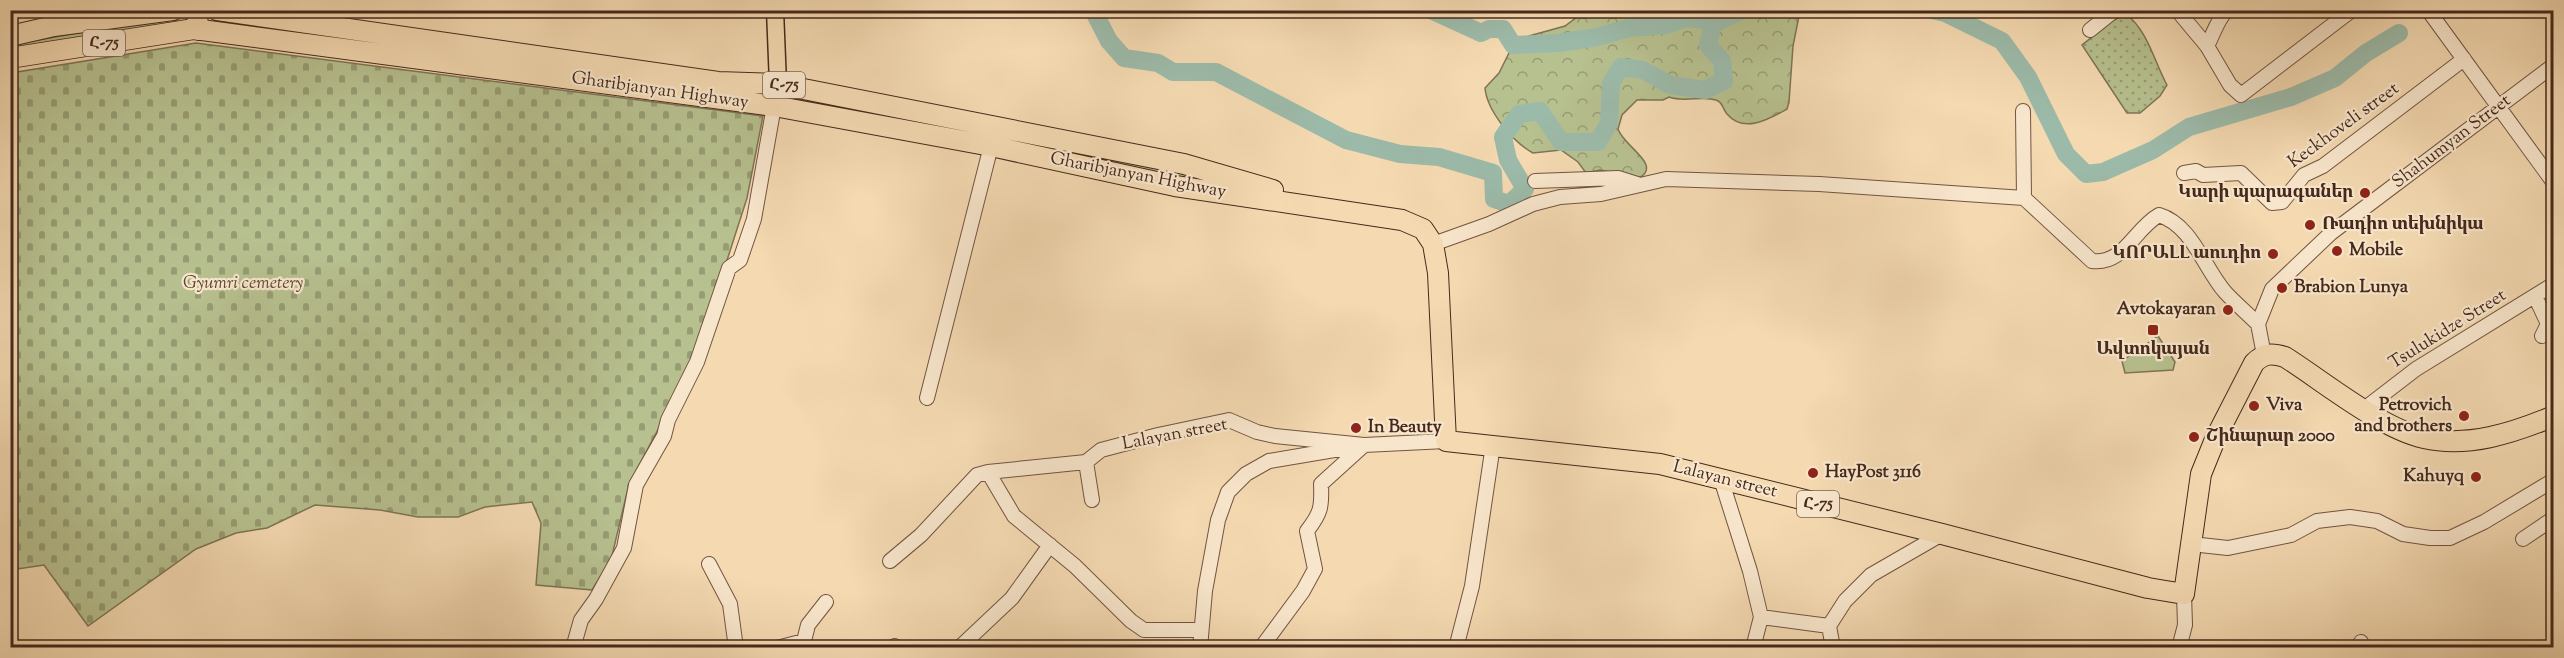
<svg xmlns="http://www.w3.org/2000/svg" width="2564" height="658" viewBox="0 0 2564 658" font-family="'Sorts Mill Goudy','Noto Serif Armenian',serif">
  <defs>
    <pattern id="forest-crowns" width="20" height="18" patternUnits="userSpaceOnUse" patternTransform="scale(1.5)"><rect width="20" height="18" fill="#b7c08f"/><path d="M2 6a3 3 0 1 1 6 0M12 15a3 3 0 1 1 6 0" fill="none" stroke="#979c74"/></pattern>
    <pattern id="cemetery-stones" width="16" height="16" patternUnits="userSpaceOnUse" patternTransform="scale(1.5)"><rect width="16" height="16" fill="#b7c08f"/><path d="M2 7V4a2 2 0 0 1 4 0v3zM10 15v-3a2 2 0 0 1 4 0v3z" fill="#979c74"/></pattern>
    <pattern id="park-dots" width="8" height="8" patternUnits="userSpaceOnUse" patternTransform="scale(1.5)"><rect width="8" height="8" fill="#b7c08f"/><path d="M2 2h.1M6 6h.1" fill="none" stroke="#979c74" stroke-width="1.8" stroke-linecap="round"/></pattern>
  </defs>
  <rect width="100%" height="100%" fill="#f4d9b1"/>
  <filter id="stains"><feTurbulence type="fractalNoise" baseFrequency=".00333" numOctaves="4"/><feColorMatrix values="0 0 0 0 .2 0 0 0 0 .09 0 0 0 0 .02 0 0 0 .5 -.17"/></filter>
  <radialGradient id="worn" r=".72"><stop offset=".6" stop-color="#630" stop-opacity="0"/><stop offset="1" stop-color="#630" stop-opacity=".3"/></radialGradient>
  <path fill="#b7c08f" stroke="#7e7456" stroke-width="1.5" d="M192,15v8l-181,29v-7l94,-17z
    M793,93l428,88 -5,5 -423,-87z
    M2158,336l17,26 -2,8 -48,3 -3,-12z"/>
  <path fill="url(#forest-crowns)" stroke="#7e7456" stroke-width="1.5" d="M1585,11h215l-7,35 -4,56 -2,7c-18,10 -43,25 -60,5 -4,-4 -4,-12 -11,-14 -15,-5 -31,3 -47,-3l-6,3h-26l-15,15 -4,14c5,17 45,36 21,49l-39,-8 -14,3 -8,-11 -17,-12 -28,3c-20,-11 -46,-42 -48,-65l14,-15 14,-28 16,-9 36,-10z"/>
  <path fill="url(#cemetery-stones)" stroke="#7e7456" stroke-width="1.5" d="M196,43l567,73 -16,82 -52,162 -66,124 -18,76 -19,30 -56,-5 5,-62 -9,-21 -47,5 -27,10h-40l-38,-7 -65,-5 -48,23 -31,5 -40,16 -108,77 -44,-61 -33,5v-497z"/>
  <path fill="url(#park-dots)" stroke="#7e7456" stroke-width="1.5" d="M2126,14c22,17 28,47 41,71l-7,11 -20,17h-13l-45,-68 32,-25z"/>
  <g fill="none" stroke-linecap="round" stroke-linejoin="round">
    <path stroke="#9cbaa9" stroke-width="18" d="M1093,10l16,31 15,17 34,5 15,9h43l130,68 54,14 39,3 54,16 1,26 15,5 16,-15 -17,-29 -5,-23 16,-23 21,-3 21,31h37l11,-19 2,-40 10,-16 22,3 27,15 35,5 19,-9 -2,-20 -14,-16 5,-21 30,-14
      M1431,10l50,23 8,-4h14l10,16 45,-2 39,-6 32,-9 37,-3 21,-7 18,2 18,-5
      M1932,10l13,3 57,28 26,36 38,77 20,20 17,-2 50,-22 36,-23 102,-30 44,-19 31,-25 33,-20"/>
    <g stroke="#715541" stroke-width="16">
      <path id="minor" d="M2177,10l30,36 23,39 11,10 111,-85
        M2428,10l126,173
        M2090,30l25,-20
        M2207,46c6,-11 11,-28 20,-36
        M2023,111l1,87
        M2184,173l12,-2 7,4 38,-2 31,30 10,-1 22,-27 19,-9 141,-107
        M1535,181l83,-3 19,6
        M1433,244l56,-20 44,-20 27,-7 41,-3 65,-15 153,5 205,14 68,63c32,4 42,-32 67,-46 33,10 45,53 66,77 10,11 22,21 33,32
        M2535,296l13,28 -6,12
        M2264,355l-6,-31 14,-35 59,-56 223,-168
        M927,398l64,-252
        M2364,409l52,-40 138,-85
        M1086,462l6,38
        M988,472l26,44 61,50 56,55 13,9h57
        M1721,479l29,92 11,46 -8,31
        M2523,539l31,-21
        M2191,544l37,4 63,-13 26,-14 33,-4 27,4 26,13 27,4h20l34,-16 70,-42
        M890,561l31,-26 56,-60 11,-3 98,-10 15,-12 57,-15 71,-15 28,12 18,4 89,9 -43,39c1,23 0,29 -14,47l8,38 -12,22 -42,57
        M709,564l21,40 6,44
        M1761,617l68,9
        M573,648l8,-28 15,-21 28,-51 12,-63 28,-49 4,-16 29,-58 32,-94 11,-8 14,-41 20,-113
        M777,648l27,-7
        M809,648l-5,-7 4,-16 18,-23
        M892,648l3,-2
        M959,648l53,-50 38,-53
        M1200,648l5,-57 13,-71 10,-28 18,-18 23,-13 95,-16 82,-4
        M1456,648l16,-62 21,-141
        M1833,648l-4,-22 16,-25 26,-26 71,-41
        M2061,648h13
        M2179,648l6,-23 -1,-31
        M2358,648l3,-6
        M2552,648l2,-5"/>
    </g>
    <g stroke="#45291c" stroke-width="19">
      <path id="major" d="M774,106l4,-22 -3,-74"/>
    </g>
    <g stroke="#45291c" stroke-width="22">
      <path id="highway" d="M197,10l1,20
        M217,10l501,72 60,2 406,80 89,26
        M10,36l44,-10 119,-16
        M10,58l184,-29 580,77 217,40 184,40 227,34 21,9 10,15 5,29 8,168 214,23 282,70 206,54 36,6 17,-120 15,-37 38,-74c10,-10 18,-10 31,-6 38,24 95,71 139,81 44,10 89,-5 130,-22"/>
    </g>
    <use href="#minor" stroke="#f8e6cc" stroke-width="14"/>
    <use href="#major" stroke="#f4d9b1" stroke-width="16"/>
    <use href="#highway" stroke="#f4d9b1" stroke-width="20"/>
  </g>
  <g fill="#8f2418" stroke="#f8e6cc" stroke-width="2">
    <circle cx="2365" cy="193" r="6"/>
    <circle cx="2310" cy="225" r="6"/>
    <circle cx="2337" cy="251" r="6"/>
    <circle cx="2273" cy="254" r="6"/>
    <circle cx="2282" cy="288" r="6"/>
    <circle cx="2228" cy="310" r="6"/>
    <rect x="2147" y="324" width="12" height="12" rx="3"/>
    <circle cx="2254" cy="406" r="6"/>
    <circle cx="2464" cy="416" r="6"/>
    <circle cx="1356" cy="428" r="6"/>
    <circle cx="2194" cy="437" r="6"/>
    <circle cx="1813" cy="473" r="6"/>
    <circle cx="2476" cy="477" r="6"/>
  </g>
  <g text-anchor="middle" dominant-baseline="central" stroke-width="4.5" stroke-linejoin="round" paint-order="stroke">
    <g fill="#f8e6cc" stroke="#7b6251" stroke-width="1.5">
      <rect x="83" y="30" width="42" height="26" rx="4.5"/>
      <rect x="763" y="72" width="42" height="26" rx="4.5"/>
      <rect x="1797" y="491" width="42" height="26" rx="4.5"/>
    </g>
    <g font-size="16" font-weight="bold" fill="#45291c">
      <text x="104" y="43">Հ-75</text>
      <text x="784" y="85">Հ-75</text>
      <text x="1818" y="504">Հ-75</text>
    </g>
    <g font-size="18" fill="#45291c" stroke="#f8e6cc">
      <text transform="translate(660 91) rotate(8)">Gharibjanyan Highway</text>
      <text transform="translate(2344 126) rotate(-36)">Keckhoveli street</text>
      <text transform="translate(2452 142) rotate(-37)">Shahumyan Street</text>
      <text transform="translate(1138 176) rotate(11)">Gharibjanyan Highway</text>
      <text transform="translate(2448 330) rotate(-32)">Tsulukidze Street</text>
      <text transform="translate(1175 435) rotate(-11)">Lalayan street</text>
      <text transform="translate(1725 480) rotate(14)">Lalayan street</text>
    </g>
    <g font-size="18" font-weight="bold" fill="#45291c" stroke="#f8e6cc" text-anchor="start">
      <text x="2353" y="193" text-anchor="end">Կարի պարագաներ</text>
      <text x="2322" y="225">Ռադիո տեխնիկա</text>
      <text x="2349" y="251">Mobile</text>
      <text x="2261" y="254" text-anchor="end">ԿՈՐԱԼԼ աուդիո</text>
      <text x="2294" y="288">Brabion Lunya</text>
      <text x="2216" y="310" text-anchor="end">Avtokayaran</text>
      <text x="2153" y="350" text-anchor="middle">Ավտոկայան</text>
      <text x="2266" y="406">Viva</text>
      <text x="2452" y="406" text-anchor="end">Petrovich<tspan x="2452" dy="21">and brothers</tspan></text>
      <text x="1368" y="428">In Beauty</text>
      <text x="2206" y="437">Շինարար 2000</text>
      <text x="1825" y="473">HayPost 3116</text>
      <text x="2464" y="477" text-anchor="end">Kahuyq</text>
    </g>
    <g font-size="18" font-style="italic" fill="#5c4733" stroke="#f8e6cc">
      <text x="243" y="284">Gyumri cemetery</text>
    </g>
  </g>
  <rect width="2564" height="658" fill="none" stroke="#f4d9b1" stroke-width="36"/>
  <rect x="12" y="12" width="2540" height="634" fill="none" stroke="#45291c" stroke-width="3"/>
  <rect x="18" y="18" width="2528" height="622" fill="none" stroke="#45291c" stroke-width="1.5"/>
  <rect width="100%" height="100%" filter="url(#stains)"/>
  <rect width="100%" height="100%" fill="url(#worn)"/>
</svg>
